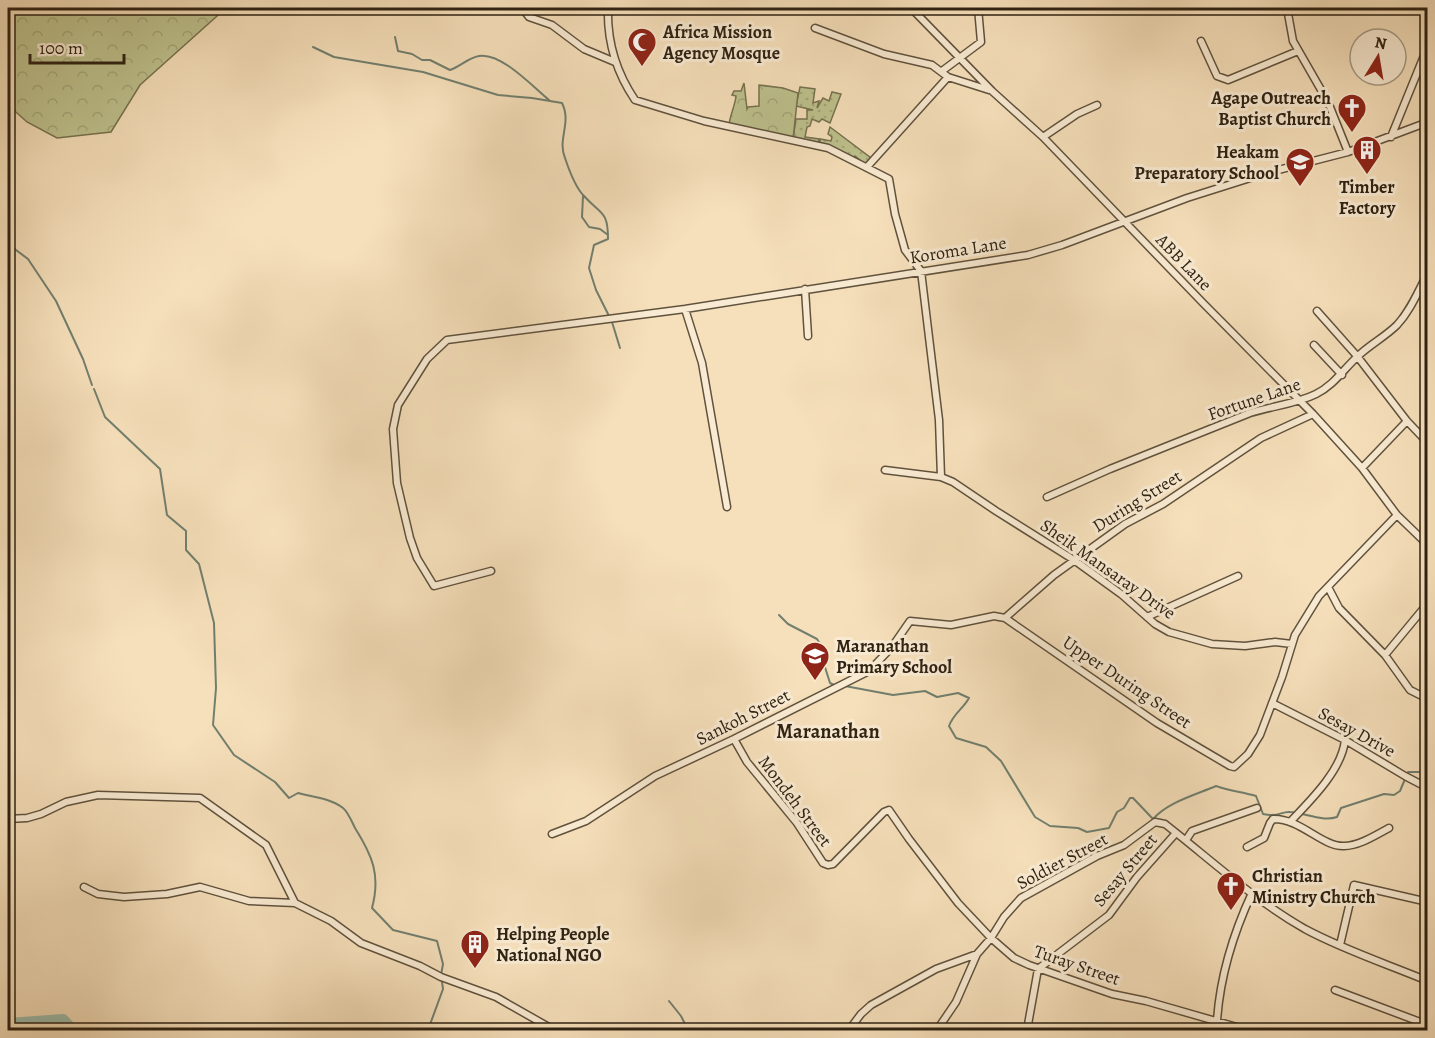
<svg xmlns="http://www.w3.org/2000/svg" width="1435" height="1038" viewBox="0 0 1435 1038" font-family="Alegreya,serif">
  <defs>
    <pattern id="green-dots" width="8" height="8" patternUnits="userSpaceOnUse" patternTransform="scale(1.5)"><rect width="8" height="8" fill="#bec28e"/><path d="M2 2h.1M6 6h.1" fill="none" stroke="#a4a67a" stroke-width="1.8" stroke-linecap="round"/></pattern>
    <pattern id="forest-crowns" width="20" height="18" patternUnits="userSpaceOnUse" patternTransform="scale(1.5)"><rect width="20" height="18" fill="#bec28e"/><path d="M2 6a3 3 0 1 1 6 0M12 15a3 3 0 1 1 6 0" fill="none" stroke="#a4a67a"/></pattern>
  </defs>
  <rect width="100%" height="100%" fill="#f6e0bb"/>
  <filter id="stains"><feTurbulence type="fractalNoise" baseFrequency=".00333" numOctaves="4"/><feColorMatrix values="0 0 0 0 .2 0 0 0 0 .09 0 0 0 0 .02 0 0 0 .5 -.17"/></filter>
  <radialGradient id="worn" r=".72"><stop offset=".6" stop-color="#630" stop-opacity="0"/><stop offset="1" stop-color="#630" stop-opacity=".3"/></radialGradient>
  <path fill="url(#green-dots)" stroke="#767250" stroke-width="1.5" d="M800,87l15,2 -2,14 6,-2 -2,7 6,-10 6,3 3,-9 9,2 -11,29 -8,-4 -3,3 -7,-3 -2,7 -3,1 -2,10 14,2 -1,5 -25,-5 3,-20h11v-9h6l-17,-4z
    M830,127l41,31 -5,7 -11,-9 -1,3 -34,-15v-5l11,2 1,-4 -4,-3z"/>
  <path fill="url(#forest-crowns)" stroke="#767250" stroke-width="1.5" d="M8,8h218l-86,77 -29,47 -54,6 -30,-16 -19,-17z
    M744,83l3,26 1,-2 11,-1v-21l24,3 15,5 -5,46 -64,-14c1,-10 6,-19 7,-29l-4,-1 2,-4h7z"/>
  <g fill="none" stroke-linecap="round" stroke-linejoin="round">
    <path stroke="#717f6f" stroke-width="2" d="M395,37l3,14 14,3 10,6h8l20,10c11,-4 18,-12 29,-14 22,-4 54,31 70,44
      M313,47l21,10 89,15 75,23 34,3 30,5c10,20 -5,36 3,55 4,12 10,29 19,38 17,19 24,14 24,43l-14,6 -5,23 7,22 16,32 8,26
      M583,196l-1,21 7,10 11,2 8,6
      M8,244l20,15 28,42 27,58 9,26
      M94,389l11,28 55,52 7,46 19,16v19l13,14 15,59 2,65 -3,37 21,30 41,27 14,16 9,-5c15,4 32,5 45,15 5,4 9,14 12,20 17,27 26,47 17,80l21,22 44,11 6,23 -2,11 2,14 -15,41
      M779,615l9,9 29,15 6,10 1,15 6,19 6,3
      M845,686l48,9 32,-4 12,6 21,-4 11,5c-6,11 -15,15 -20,28l7,12 30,9 15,14 34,56 15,9 28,2 9,4 22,-4 8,-16 7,-4 6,-10h3l20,21c15,-17 42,-24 63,-33 14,5 26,6 40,10l7,18c16,4 18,-3 27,-2 16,1 32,10 47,5l4,-9 43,-14 10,1 6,-4 8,-19h20
      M669,1001l12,15 7,14"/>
    <path stroke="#9dbdac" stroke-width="12" d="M8,1024l55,-4 9,10"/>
    <g stroke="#60523d" stroke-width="9">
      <path id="minor" d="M522,8l7,9 23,8 32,24 31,13
        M608,8c-1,33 8,64 27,92l69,21 124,27 61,31 6,35 10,36 16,21 18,149 2,57
        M911,8l81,83 51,46 160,166 110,111 49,54 35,47 31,30
        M1287,8l6,33 35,61 20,50
        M815,28l69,26 48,11 16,12 41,13
        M1201,41l16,35 11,4 70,-29
        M942,71l39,-29 -3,-34
        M1043,137l34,-23 20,-9
        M1391,137l37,-91
        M867,167l81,-90
        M805,289l3,47
        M685,309l17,54 25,144
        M1317,311l40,45 50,65 21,22
        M1314,345l28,30
        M1362,468l45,-47
        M885,470l56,7 12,5 43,29 78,49 47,34 34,30 14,8 43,12 33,2 30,-4 17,2
        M1047,497l63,-28 140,-56c22,-7 46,-9 66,-19 18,-9 27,-24 41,-37 12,-12 28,-20 40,-32 14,-15 21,-34 31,-52
        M491,571l-57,15 -17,-28 -7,-20 -13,-55 -4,-54 5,-24 29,-46 20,-19 238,-31 343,-54 34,-10 125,-47 76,-24 85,-22 80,-30
        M1328,587l11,21 46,47 25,35 18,9
        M1147,617l91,-41
        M1005,618l152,105 73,43 4,1 14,-13 12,-19 22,-58 13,-42 24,-39 78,-81
        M1005,618l49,-43 71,-51 38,-20 98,-66 52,-24
        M1385,655l43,-52
        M1272,703l73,37 60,36 23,12
        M734,739l13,23 50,61 26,40 5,2 5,-1 51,-52 5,-2 20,29 49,64 33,35 23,20 15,7 83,29 34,7 101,29
        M8,819l19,-1 14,-4 25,-12 32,-7 102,3 66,47 29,58 36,18 30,22 59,23 21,11 55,20 58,33
        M1290,822c20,-21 52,-52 55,-82
        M552,834l34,-13 69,-45 79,-37 135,-68 23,-24 18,-26 41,4 43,-9 11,2
        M1186,840l6,-9 65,-23
        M1247,847l17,-9 6,-15 3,-4c27,-1 49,28 71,27 15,0 32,-11 45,-18
        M84,887l14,7 26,3 43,-3 33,-7 49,14 46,2
        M1340,945l14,-60 74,17
        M1335,990l93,35
        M1217,1021c3,-45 16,-87 35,-128
        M849,1030l12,-16 10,-9 65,-36 41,-15
        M937,1030l19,-28 21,-48 14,-16 13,-21 17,-19 76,-42 27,-11 31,-23 10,2c46,36 89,76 140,105 39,21 82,35 123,52
        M1027,1030l11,-61 71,-54 28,-38 39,-44"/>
    </g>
    <use href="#minor" stroke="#f9ebd3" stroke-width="6"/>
  </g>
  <defs>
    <g id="mosque-pin" transform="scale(1.5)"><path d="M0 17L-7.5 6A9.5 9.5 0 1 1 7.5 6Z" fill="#8f2418" stroke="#f9ebd3"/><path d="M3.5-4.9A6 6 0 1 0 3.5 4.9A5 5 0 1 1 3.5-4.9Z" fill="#fff"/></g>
    <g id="church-pin" transform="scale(1.5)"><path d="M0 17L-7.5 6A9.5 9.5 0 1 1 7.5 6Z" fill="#8f2418" stroke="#f9ebd3"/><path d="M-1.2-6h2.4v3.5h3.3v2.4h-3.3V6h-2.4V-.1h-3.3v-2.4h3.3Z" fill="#fff"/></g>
    <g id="building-pin" transform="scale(1.5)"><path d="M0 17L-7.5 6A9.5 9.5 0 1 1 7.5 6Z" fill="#8f2418" stroke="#f9ebd3"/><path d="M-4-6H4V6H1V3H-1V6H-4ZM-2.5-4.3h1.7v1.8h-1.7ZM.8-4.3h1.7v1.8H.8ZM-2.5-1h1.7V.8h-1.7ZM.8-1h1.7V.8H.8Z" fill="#fff"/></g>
    <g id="school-pin" transform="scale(1.5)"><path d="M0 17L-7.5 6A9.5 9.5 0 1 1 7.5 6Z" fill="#8f2418" stroke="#f9ebd3"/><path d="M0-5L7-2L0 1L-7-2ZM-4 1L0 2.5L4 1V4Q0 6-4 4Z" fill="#fff"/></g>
  </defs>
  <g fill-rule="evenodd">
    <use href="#mosque-pin" x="642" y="42"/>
    <use href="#church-pin" x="1352" y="108"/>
    <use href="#building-pin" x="1367" y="150"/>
    <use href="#school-pin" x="1300" y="162"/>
    <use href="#school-pin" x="815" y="656"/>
    <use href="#church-pin" x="1231" y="886"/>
    <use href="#building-pin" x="475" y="944"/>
  </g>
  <g text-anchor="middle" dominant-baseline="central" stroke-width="6" stroke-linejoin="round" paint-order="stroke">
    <g font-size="18" font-weight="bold" fill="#2e2213" stroke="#f9ebd3" text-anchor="start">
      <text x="663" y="32">Africa Mission<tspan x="663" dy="21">Agency Mosque</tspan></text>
      <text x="1331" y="98" text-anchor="end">Agape Outreach<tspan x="1331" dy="21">Baptist Church</tspan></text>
      <text x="1279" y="152" text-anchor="end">Heakam<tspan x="1279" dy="21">Preparatory School</tspan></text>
      <text x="1367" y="187" text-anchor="middle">Timber<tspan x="1367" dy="21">Factory</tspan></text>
      <text x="836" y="646">Maranathan<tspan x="836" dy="21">Primary School</tspan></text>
      <text x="1252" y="876">Christian<tspan x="1252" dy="21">Ministry Church</tspan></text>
      <text x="496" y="934">Helping People<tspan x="496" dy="21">National NGO</tspan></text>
    </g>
    <g font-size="18" fill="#2e2213" stroke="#f9ebd3">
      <text transform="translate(958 250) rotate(-9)">Koroma Lane</text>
      <text transform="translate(1184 262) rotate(46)">ABB Lane</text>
      <text transform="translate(1254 399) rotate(-19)">Fortune Lane</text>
      <text transform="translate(1137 501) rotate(-32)">During Street</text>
      <text transform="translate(1108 569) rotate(35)">Sheik Mansaray Drive</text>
      <text transform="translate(1127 682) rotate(34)">Upper During Street</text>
      <text transform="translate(743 717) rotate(-27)">Sankoh Street</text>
      <text transform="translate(1357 732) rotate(29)">Sesay Drive</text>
      <text transform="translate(795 801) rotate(53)">Mondeh Street</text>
      <text transform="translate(1062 861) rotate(-28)">Soldier Street</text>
      <text transform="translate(1125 870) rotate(-50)">Sesay Street</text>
      <text transform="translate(1077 965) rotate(19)">Turay Street</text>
    </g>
    <g font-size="20" font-weight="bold" fill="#2e2213" stroke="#f9ebd3">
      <text x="828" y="731">Maranathan</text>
    </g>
  </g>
  <rect width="1435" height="1038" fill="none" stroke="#f6e0bb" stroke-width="30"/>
  <rect x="9" y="9" width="1417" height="1020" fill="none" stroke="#2e2213" stroke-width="3"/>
  <rect x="15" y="15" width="1405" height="1008" fill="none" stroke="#2e2213" stroke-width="1.5"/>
  <g transform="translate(1378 57) rotate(11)"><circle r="28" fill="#f9ebd3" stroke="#a89b86" stroke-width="1.5"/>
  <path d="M0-4.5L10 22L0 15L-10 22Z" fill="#8f2418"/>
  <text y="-9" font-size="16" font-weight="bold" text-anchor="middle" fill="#2e2213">N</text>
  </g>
  <path d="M30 54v9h94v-9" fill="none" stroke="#2e2213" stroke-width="3"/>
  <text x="39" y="54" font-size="18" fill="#2e2213" stroke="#f9ebd3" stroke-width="4.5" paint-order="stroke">100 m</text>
  <rect width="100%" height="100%" filter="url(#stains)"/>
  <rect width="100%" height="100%" fill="url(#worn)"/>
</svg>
